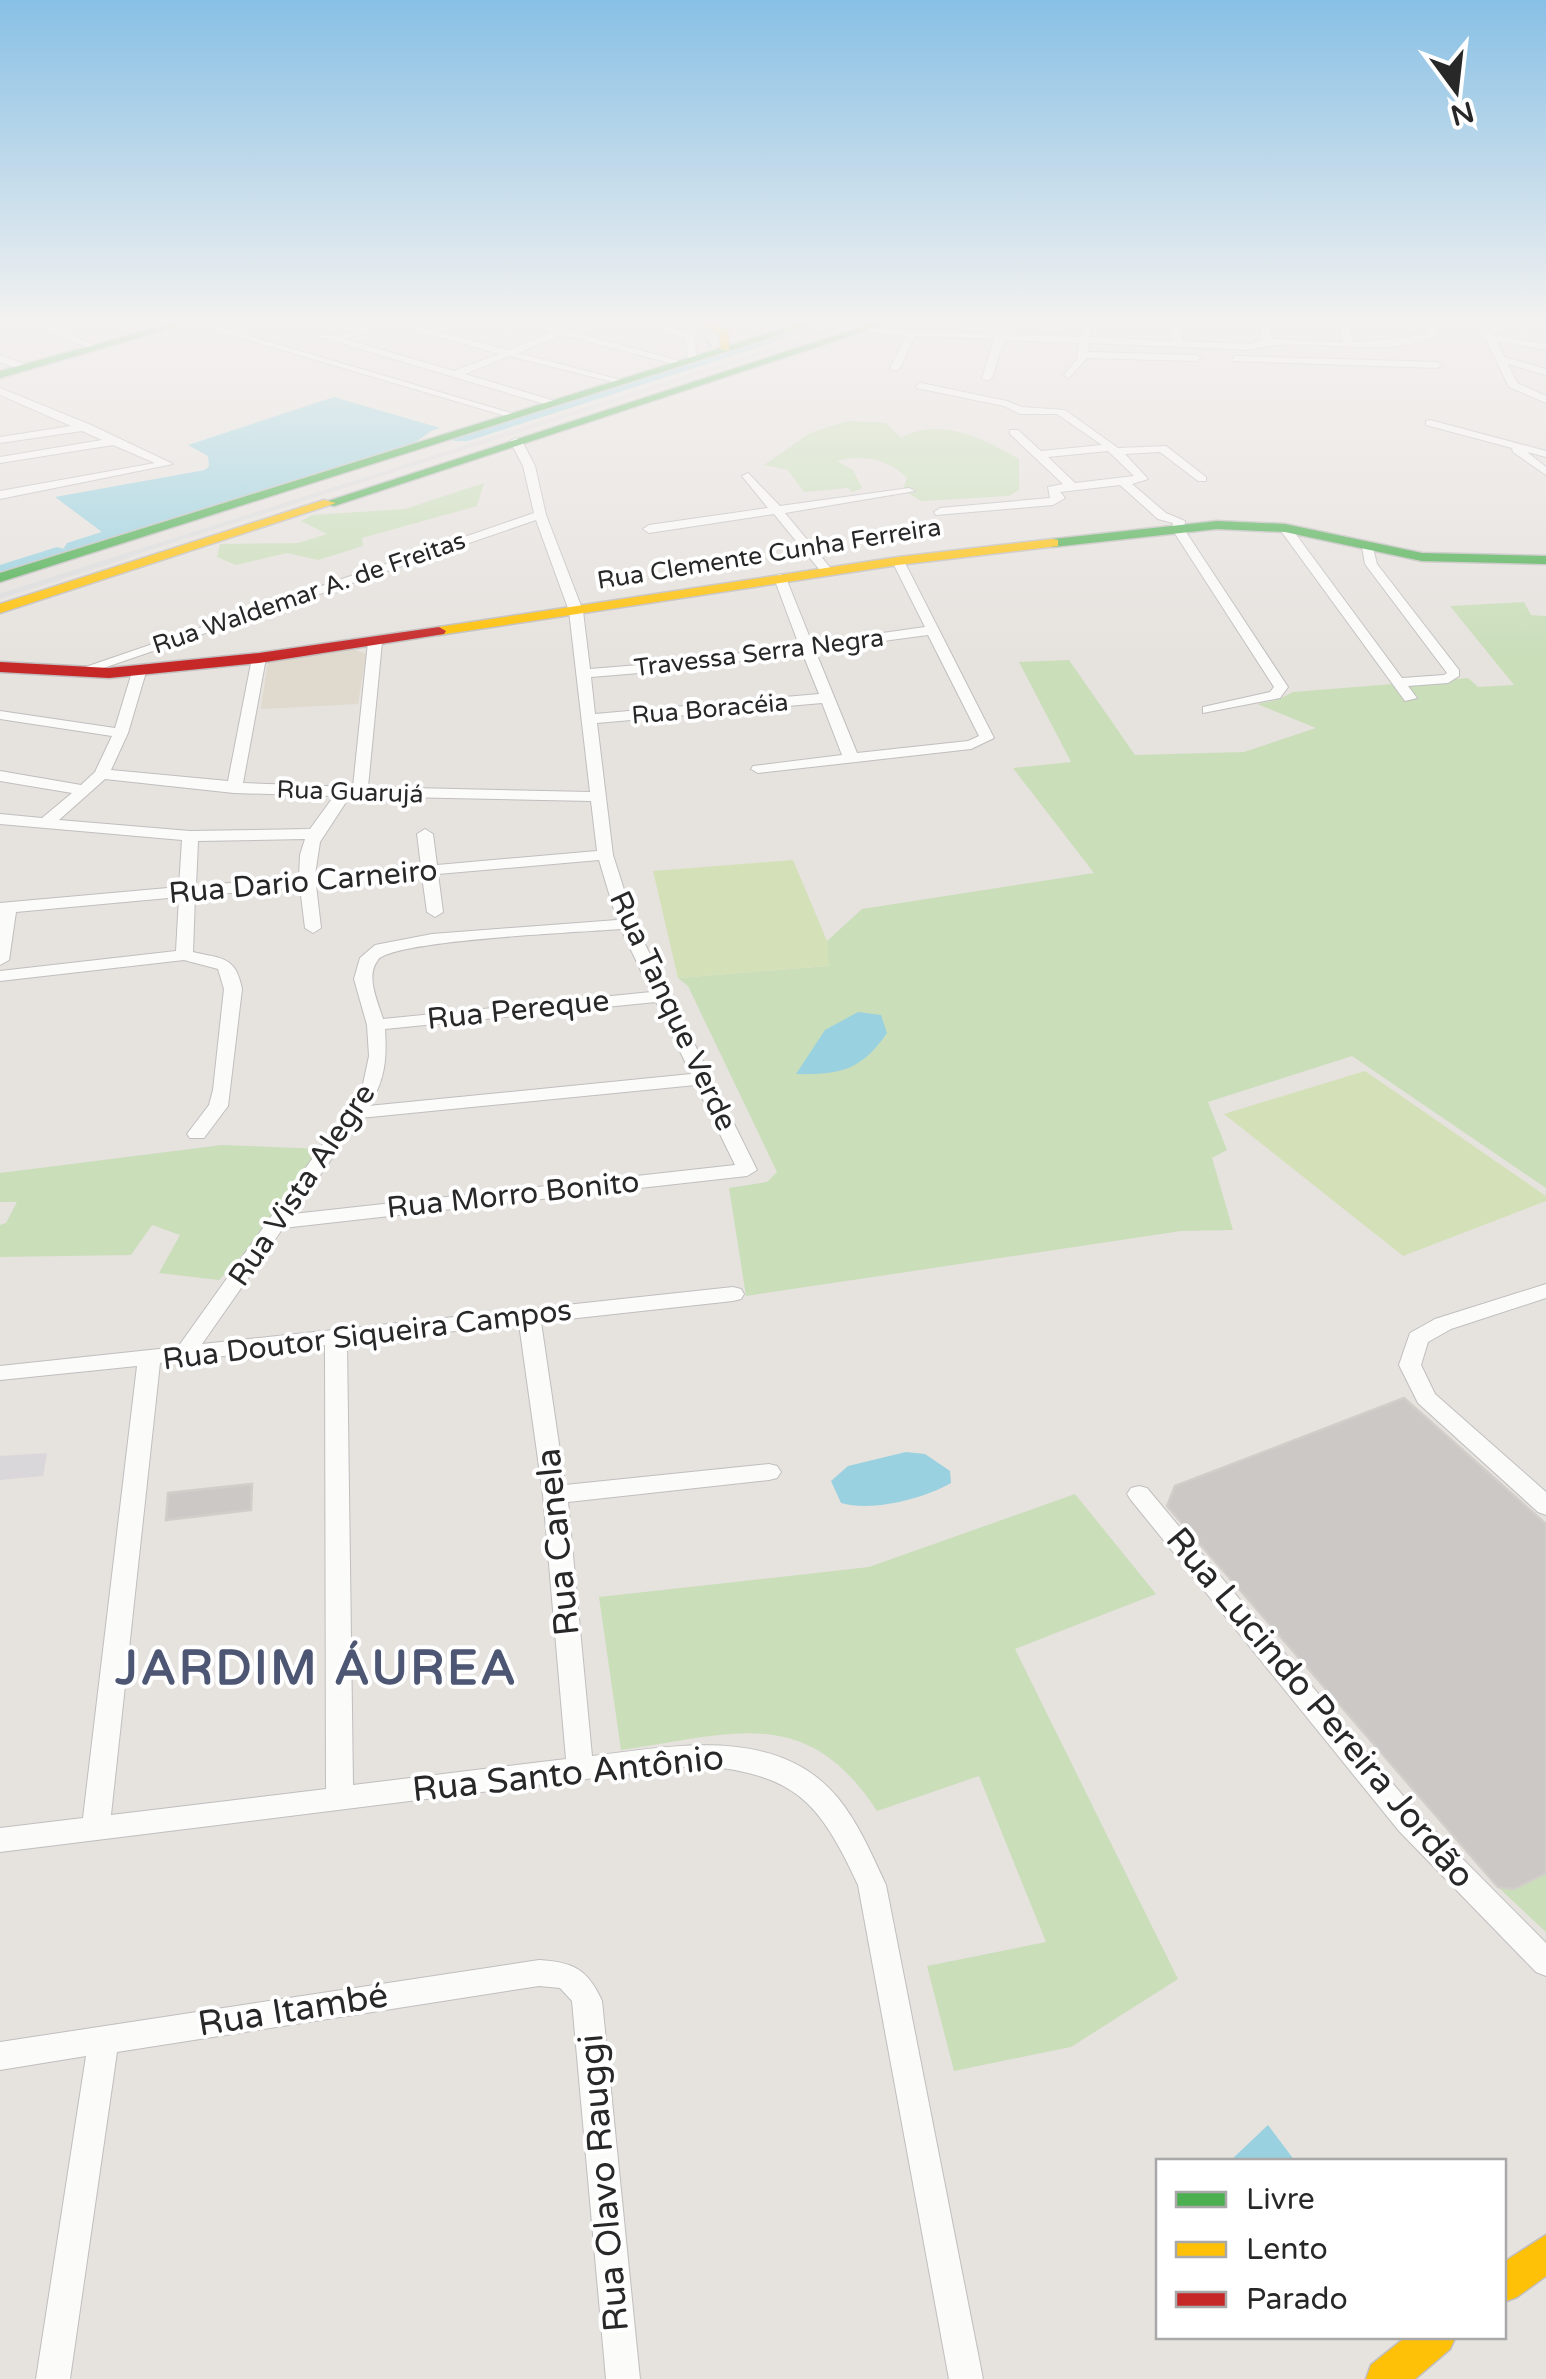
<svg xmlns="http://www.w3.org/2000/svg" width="1546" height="2379" viewBox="0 0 1546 2379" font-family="'Varela Round',sans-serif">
  <rect width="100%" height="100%" fill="#e6e2de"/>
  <path fill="#d9d7d9" d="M47,1453l-4,23 -43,4v-24z"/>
  <path fill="#e0d9cd" d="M353,649l13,5 -8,50 -97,5 7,-47z"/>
  <path fill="#cadeba" d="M847,421l39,2 15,15c39,-22 83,1 118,21v31l-10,6 -88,5 -18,-11 4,-12c-17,-19 -46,-24 -70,-17l16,9 9,18 -10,4 -4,-4 -44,4 -16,-22 -24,-5 46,-32z
    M484,483l-7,23 -115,32 1,8 -45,14 -31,-7 -51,12 -19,-8 3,-13 78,-1 29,-9 -26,-13 11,-6 93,-6z
    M1524,602l7,13 15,1v572l-194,-132 -144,46 19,48 -15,8 21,72 -52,1 -435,65 -17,-108 38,-6 10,-10 -89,-186 -10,-8 150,-12 -1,-25 35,-32 232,-36 -81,-105 58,-6 -52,-100 50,-2 66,95 109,-3 72,-24 -59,-24 20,-4 16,-8 175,-14 10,9 36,-2 -64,-79z
    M222,1145l102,4 -46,68 -59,63 -60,-7 21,-38 -28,-10 -21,30 -131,2v-32l6,-2 11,-21h-17v-29z
    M1075,1494l81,100 -141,55 163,330 -107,68 -117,24 -27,-105 119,-24 -67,-166 -102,35c-71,-109 -146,-76 -256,-61l-22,-153 270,-30z
    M1546,1873v59l-48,-45 16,1z"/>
  <path fill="#d4e1b8" d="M793,860l34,81 2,25 -151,12 -25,-107z
    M1365,1071l181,125v5l-143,55 -179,-142z"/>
  <path fill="#99d1e0" d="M334,397l106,31 -338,104 -47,-35 150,-27 4,-4 -1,-10 -20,-11z
    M858,1012l23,3 6,18c-26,38 -48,42 -91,41l29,-44z
    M906,1452l19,2 25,17 1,12c-28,16 -79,29 -110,20l-10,-22 17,-15z
    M1268,2125l27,36h-65z"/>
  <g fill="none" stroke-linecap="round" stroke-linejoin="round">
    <path stroke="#99d1e0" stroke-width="4" d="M691,324l7,2 12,20"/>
    <path fill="#99d1e0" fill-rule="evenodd" d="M807,324h24l-363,117h-14l-3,-4 3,-4z
      M424,423l10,6 -25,18 -326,106h-16l-3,-5 3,-5 328,-104z
      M57,547l8,2 3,5 -3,5 -65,20v-14z"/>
  </g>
  <path fill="#cbc8c5" stroke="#d1ceca" stroke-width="2.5" d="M1404,1398l142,126v349l-32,16 -16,-2 -331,-381 8,-20z
    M252,1484l-1,26 -85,10 2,-27z"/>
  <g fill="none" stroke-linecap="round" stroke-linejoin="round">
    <g stroke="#c0bebf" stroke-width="2">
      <path id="street" d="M0,324h7l-7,3z
        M31,324h12l59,24 -9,2z
        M194,324h14l310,91 -9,2z
        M277,324c20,-1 38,13 57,12 16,0 31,-12 49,-12l-38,15 109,32 45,-17 -105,-30h14l100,26 44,-18 -26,-8 43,4 1,3 113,31 -5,3 -116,-30 -44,18 103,27v4l-112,-28 -44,18 90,27v4l-4,1z
        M650,324h13l31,11 3,25 -9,-2 -2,-19z
        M1003,324l5,3 -2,7 74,3 2,-13h10l-2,13 82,4v-17h10v17l68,3 12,-4 -2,-14 3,-2 7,2 2,13 71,3 -5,-18h10l5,18 42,-3 34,-6 -5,-9h10l6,10c-58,29 -130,-1 -190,16l-161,-7 -1,9 108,3 5,3 -5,3 -109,-3 -18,20 -5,-3 13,-16 2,-16 -75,-3 -12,38 -5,3 -5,-3 12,-39 -79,-3 -15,32 -5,3 -5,-3 16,-32 -51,-5 5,-3 136,6z
        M1474,324h10l9,11 53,9v6l-49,-9 7,16 42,12v6l-38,-11 9,19 29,13v7l-37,-16 -24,-49z
        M1534,324h12v4l-10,-2z
        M0,355l29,11 1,2 -5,3 -25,-9z
        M1235,356l202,6 5,3 -5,3 -206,-7z
        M921,383l86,18 15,6 43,3 53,38 48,-2 40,31v4h-8l-38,-29 -35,2 23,25 -16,5 34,29 19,8 -1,8 104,158 -8,11 -77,15v-6l67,-15 4,-5 -102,-158 1,-6 -15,-4 -38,-34 -60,7 5,6 -12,7 -117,10 -2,-3 6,-4 110,-10 -2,-11 15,-3 -53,-50v-4h8l23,21 61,-6 -45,-31h-37l-16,-8 -87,-18 -1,-2zM1108,451l26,25 -59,7 -27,-26z
        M0,388l91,37 82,39 -173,35v-8l155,-28 -42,-18 -113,18v-6l102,-17 -20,-9 -82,12v-6l71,-11 -71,-31z
        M1430,420l116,31v6l-19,-5 19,15v8l-33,-23 -1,-4 -86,-23v-4z
        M516,438l6,3 13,25 11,49 37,96 7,58 85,-7 124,-17 -25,-67 6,-4 6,4 26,65 113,-16 -33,-66 6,-4 6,4 90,177 -23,11 -213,24 -7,-4 2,-3 89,-11 -20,-52 -225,20 16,132 22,69 122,246 -10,6 -464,52 -81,116 531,-57 8,2 3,5 -3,5 -8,2 -192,21 24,163 204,-21 8,2 4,6 -4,6 -8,2 -201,22 24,254c81,-10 186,-31 246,42 21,26 34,57 48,87l97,494h-34l-91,-494c-40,-86 -63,-110 -159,-120l-699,87v-24l83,-10 54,-452 -137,14v-14l178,-19 184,-258 7,-33 -2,-31 -13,-46 6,-21 15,-13 57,-11 185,-14 -18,-60 -161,14 5,38 -8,5 -8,-5 -5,-36 -106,9 5,43 -8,5 -8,-5 -5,-41 -105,9 -2,56c29,7 43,4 49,37l-14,117 -24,32h-14l-3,-4 22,-29 4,-15 11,-101 -6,-20 -34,-9 -184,21v-10l176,-20 3,-54 -163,15 -7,48 -9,5v-62l179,-16 3,-47 -182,-16v-10l42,4 30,-25 -72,-12v-10l81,14 14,-13 17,-36 -112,-17v-8l115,17 17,-56 12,-3 2,3 -18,61 -17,37 117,11 24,-123 7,-4 7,4 -23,125 110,4 15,-145 7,-4 7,4 -14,145 222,5 -21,-181 -33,-91 -453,155 -12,-3 463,-159 -11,-47 -13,-25zM928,635l51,101 -11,5 -111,12 -42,-103zM802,652l17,42 -224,20 -4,-37 84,-7zM105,779l129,14 100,3 -24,33 -120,2 -131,-11zM350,796l241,5 6,50 -160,14 -4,-31 -8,-5 -8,5 4,32 -106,9 5,-33zM305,839l-5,16 -1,22 -103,9 2,-45zM621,929l30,63 -268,27c-5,-17 -18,-43 -5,-59 14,-20 209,-28 243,-31zM656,1002l35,72 -323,32c17,-24 19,-47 17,-77zM696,1085l39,80 -442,49 67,-96zM519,1324l24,171 23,264 -213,26 -6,-442zM325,1345l1,444 -215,26 49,-452z
        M748,473l32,33 129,-18 6,3 -130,22 48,58 -6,4 -4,-1 -49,-60 -125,19 -6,-4 6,-4 119,-17 -26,-32z
        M1281,525h8l113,153 42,-3 3,-2 -82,-109 -3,-17 10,-3 5,20 82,106v6l-11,7 -40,3 9,12 -12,3 -124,-170z
        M1546,1284v14l-95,31 -23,13 -7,23 14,29 111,98v23l-8,-3 -120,-109 -19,-38 11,-32 25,-14z
        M1139,1486l8,2 272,327 127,128v33l-10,-4 -137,-141 -268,-331 -4,-6 4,-6z
        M539,1960c34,2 49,9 63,41l38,378h-34l-34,-378 -12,-13 -21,-2 -422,66 -47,327h-34l50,-323 -86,14v-28z"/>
    </g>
    <g stroke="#c0bebf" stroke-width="3">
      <path id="fast" d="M170,324h15l-185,54v-7z
        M798,324h15l-813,258v-9z
        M871,324h15l-552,182 -12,-3z
        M1217,521l68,3 137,29 124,3v8l-124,-3 -137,-29 -68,-3 -164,18 -7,-4 7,-4z"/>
    </g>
    <g stroke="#c0bebf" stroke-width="3">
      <path id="slow" d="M701,324h13l15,7v19h-8l-1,-15z
        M324,500l12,3 -336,110v-9z
        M1053,539l5,1v6l-160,19 -459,70 -7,-4 7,-4 459,-70z
        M1546,2235v41l-29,21 -13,5v-40z
        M1407,2336h49l-6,13 -35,30h-49l5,-14z"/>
    </g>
    <g stroke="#c0bebf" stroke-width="3">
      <path id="jam" d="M439,627l7,4 -2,3 -185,29 -150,15 -109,-6v-10l109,6 150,-15z"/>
    </g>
    <use href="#street" fill="#fbfbfa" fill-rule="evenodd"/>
    <use href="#fast" fill="#4caf50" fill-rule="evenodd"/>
    <use href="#slow" fill="#ffc107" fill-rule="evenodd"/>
    <use href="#jam" fill="#c62828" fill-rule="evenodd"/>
    <path stroke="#dcdcdd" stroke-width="4" d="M121,557l732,-233"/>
    <path stroke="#dcdcdd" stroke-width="5" d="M0,596l129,-41"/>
  </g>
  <linearGradient id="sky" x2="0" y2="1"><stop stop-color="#88c0e5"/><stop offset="0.49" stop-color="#f4f2f0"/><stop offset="1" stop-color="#f4f2f0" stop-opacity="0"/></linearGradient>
  <rect width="1546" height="657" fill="url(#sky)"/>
  <g text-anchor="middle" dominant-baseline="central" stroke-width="8" stroke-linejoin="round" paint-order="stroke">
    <g font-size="25" fill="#282828" stroke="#fff">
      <text transform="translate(769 554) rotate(-9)">Rua Clemente Cunha Ferreira</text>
      <text transform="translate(309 593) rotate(-19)">Rua Waldemar A. de Freitas</text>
      <text transform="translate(759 653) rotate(-7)">Travessa Serra Negra</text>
      <text transform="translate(710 709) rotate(-5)">Rua Boracéia</text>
      <text transform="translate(350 792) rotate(2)">Rua Guarujá</text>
    </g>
    <g font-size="30" fill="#282828" stroke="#fff">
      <text transform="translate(303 882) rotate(-5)">Rua Dario Carneiro</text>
      <text transform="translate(518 1010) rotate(-6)">Rua Pereque</text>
      <text transform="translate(673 1011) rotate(65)">Rua Tanque Verde</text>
      <text transform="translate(302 1185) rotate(-56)">Rua Vista Alegre</text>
      <text transform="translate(513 1195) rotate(-6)">Rua Morro Bonito</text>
      <text transform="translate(367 1335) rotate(-7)">Rua Doutor Siqueira Campos</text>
    </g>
    <g font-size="35" fill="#282828" stroke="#fff">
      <text transform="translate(558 1542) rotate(-96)">Rua Canela</text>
      <text transform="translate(1320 1708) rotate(50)">Rua Lucindo Pereira Jordão</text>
      <text transform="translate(568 1774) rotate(-6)">Rua Santo Antônio</text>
      <text transform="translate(293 2010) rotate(-9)">Rua Itambé</text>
      <text transform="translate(604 2183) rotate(-95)">Rua Olavo Rauggi</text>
    </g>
    <g font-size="48" font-weight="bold" letter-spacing="2.5" fill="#4d5673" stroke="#fff">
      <text x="317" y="1669">JARDIM ÁUREA</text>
    </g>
  </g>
  <rect x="1156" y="2159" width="350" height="180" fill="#ffffff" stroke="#a9a9a9" stroke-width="2.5"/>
  <rect x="1176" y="2192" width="50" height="15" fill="#4caf50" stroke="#a9a9a9" stroke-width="2.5"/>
  <text x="1246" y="2209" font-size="30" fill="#282828">Livre</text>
  <rect x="1176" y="2242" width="50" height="15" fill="#ffc107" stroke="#a9a9a9" stroke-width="2.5"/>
  <text x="1246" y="2259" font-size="30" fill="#282828">Lento</text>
  <rect x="1176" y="2292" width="50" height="15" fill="#c62828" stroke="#a9a9a9" stroke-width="2.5"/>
  <text x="1246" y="2309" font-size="30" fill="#282828">Parado</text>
  <g transform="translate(1456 90) rotate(165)" stroke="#ffffff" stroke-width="8" paint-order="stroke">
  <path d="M0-8L18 38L0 25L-18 38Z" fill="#282828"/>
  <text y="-15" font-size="28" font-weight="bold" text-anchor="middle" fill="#282828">N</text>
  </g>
</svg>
